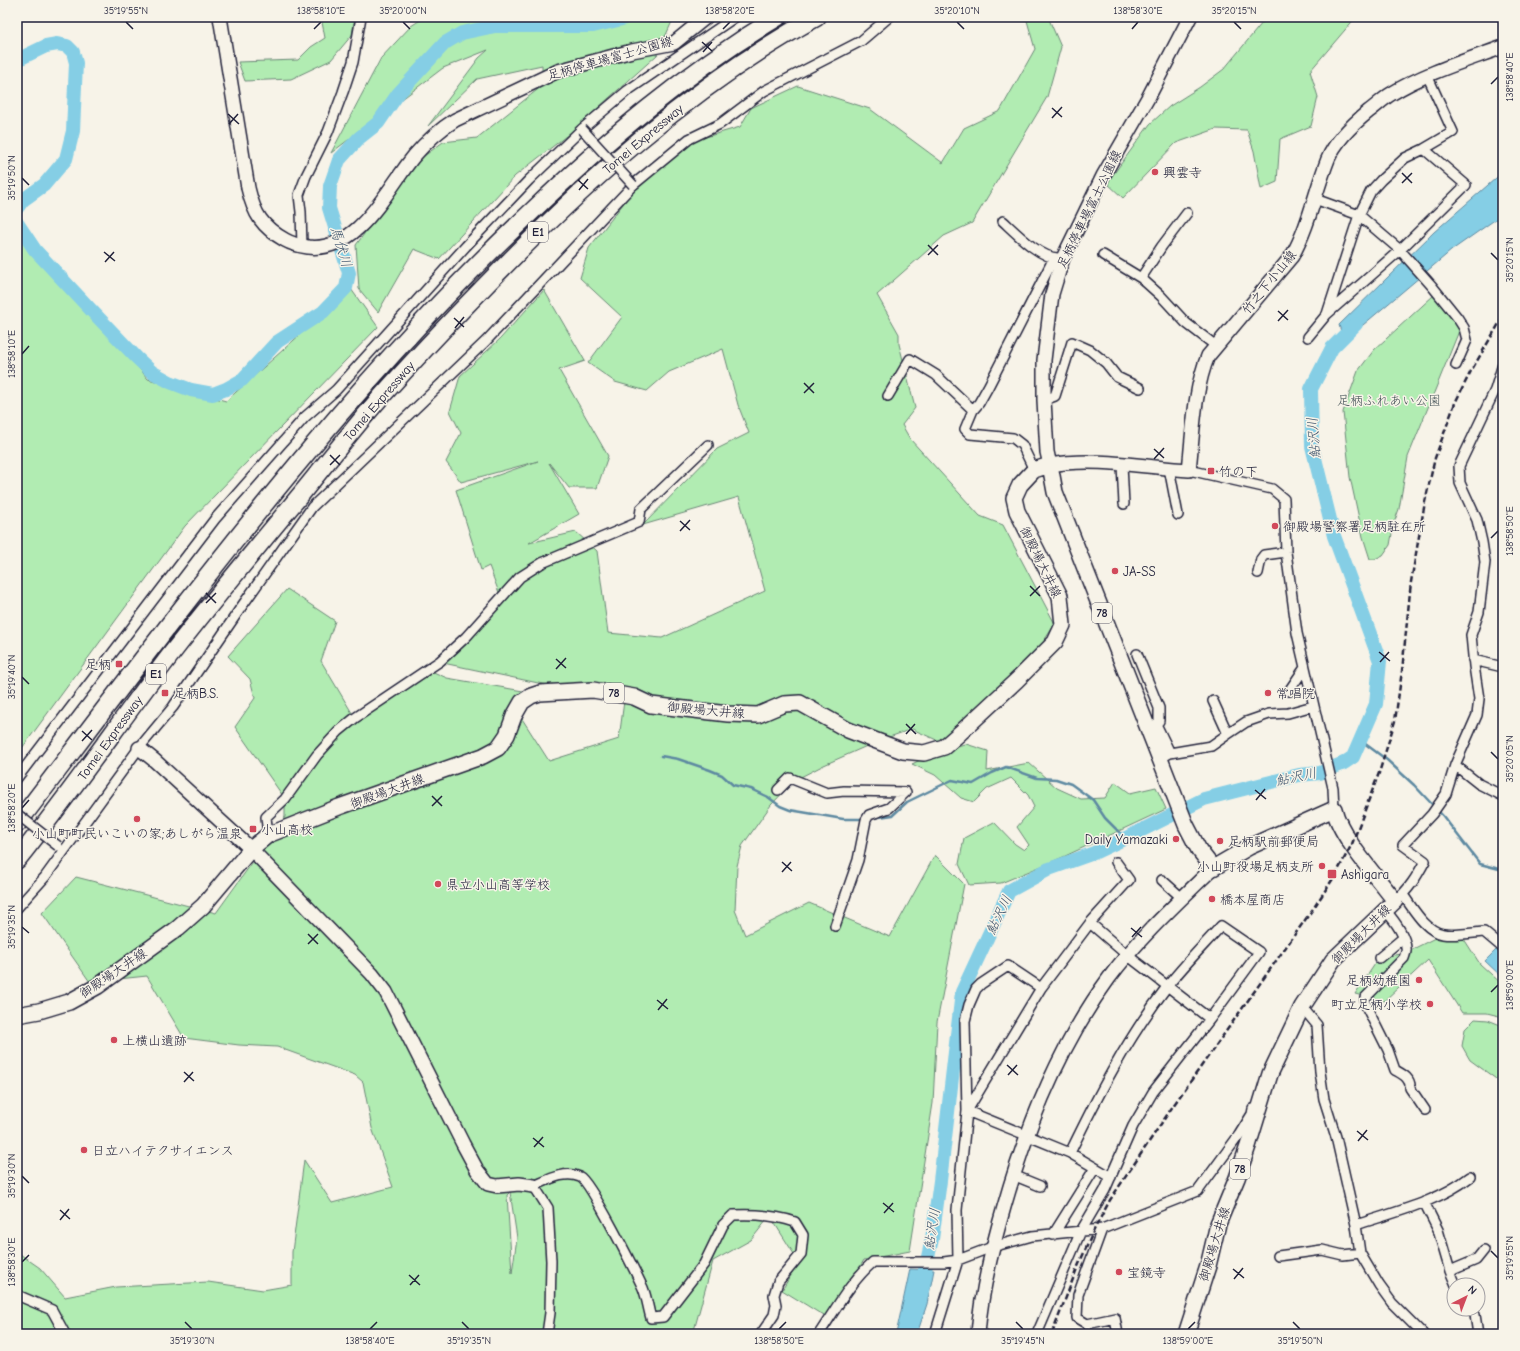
<svg xmlns="http://www.w3.org/2000/svg" width="1520" height="1351" viewBox="0 0 1520 1351" font-family="'Comic Neue','Klee One',sans-serif">
  <rect width="100%" height="100%" fill="#f7f3e8"/>
  <filter id="ink" filterUnits="userSpaceOnUse"><feTurbulence type="fractalNoise" baseFrequency=".025" numOctaves="2"/><feDisplacementMap in="SourceGraphic" scale="8" xChannelSelector="R" yChannelSelector="G"/><feConvolveMatrix kernelMatrix="1 2 1 2 8 2 1 2 1" color-interpolation-filters="sRGB"/></filter>
  <g filter="url(#ink)">
    <path fill="#b1ecb2" stroke="#6a8776" fill-rule="evenodd" d="M321,17h34l-3,18 -21,25 -40,19 -46,2 -7,-19 60,-2 13,-13 14,-9z
      M425,17h249l-17,38 -87,78 -55,43 -76,83 -25,-10 -36,63 -19,-23 -3,-44 60,-83 27,-20 34,-4 65,-52v-21l-65,14 -49,47 51,-68 9,-8 -45,18 -112,85 50,-95 30,-32z
      M1026,17h22l13,30 -14,50 -75,126 -28,13 -67,59 22,39v10l16,64 -13,17 8,14 70,77 23,9 52,99 -23,35 -91,83 -29,-13 -34,12 -54,24 -29,15 -24,25 -29,41 -5,20 -2,44 10,25 64,-32 81,34 45,-82 29,29 -27,138 -4,81 -23,148 -46,9 -35,59 -47,-29 17,-28 -29,-46 -19,24 -38,21 -20,73h-676v-82l23,16 25,29 51,-10 92,-5 55,8 29,-5v-33l12,-92 28,43 61,-16 -21,-59 -9,-46 -8,-7 -78,-28 -38,-2 -55,-7 -37,-62 -57,6 -48,-69 34,-36 140,36 69,-96v-18l-50,-72 20,-29 -5,-19 -22,-23 59,-67 48,32 -14,40 34,57 29,-25 45,-23 18,8 76,13 -4,23 30,47 70,-22 5,-38 -181,-38 58,-65 -12,-32 -8,4 -25,-80 82,-29 -77,21 -15,-20 15,-29 -11,-22 10,-35 40,-37 44,-49 41,71 -26,9 49,86 -11,32h-28l-20,-25 30,51 -50,29 47,-11 21,19 11,82 54,5 103,-47 -26,-94 -96,28 74,-76 32,-16 -11,-28 -15,-56 -54,23 -22,19 -32,-9 -27,-19 34,-46 -42,-39 9,-30 41,-53 62,-54 48,-14 11,-19 47,-22 72,23 73,54 21,-35 36,-17 35,-62zM510,1192l7,46 -5,35 -5,-78z
      M1267,17h89l-46,54 8,26 -7,29 -31,13 -3,43 -16,7 -7,-38 -7,-21 -31,-1 -40,14 -53,55 -16,-15 43,-59 20,-18 30,-19 24,-18z
      M17,221l131,158 78,22 125,-112 27,38 -193,199 -168,229z
      M1434,295l21,24 4,12 -51,126 -9,52 -5,14 -4,22 -7,10 -8,4h-5l-7,-22 -13,-60 -7,-65 15,-41 16,-21z
      M966,744l22,7 -1,20 42,-8 28,25 24,11 24,-1 10,-16 15,11 26,-6 10,22 -103,48 -62,26 -32,2 -10,-21 5,-26 30,-16 21,22 9,6 5,-5 -12,-18 17,-20 -6,-12 -17,-17 -24,11 -13,13 -13,-4 -26,-23 -23,-11 33,-16z
      M1437,937l27,2 16,25 23,21v32l-16,-4h-25l-34,-53 -44,41 -29,-7 24,-36 26,-5z
      M1475,1019l13,1 15,6v58l-33,-24 -8,-14 3,-17z"/>
    <path fill="#85cee5" stroke="#5d89a1" d="M1503,172v42l-51,36 -108,91 -5,-16 95,-93z
      M1496,950l7,6v22l-18,-17z
      M910,1269l24,1 -7,34 -10,30h-21z"/>
    <g fill="none" stroke-linecap="round" stroke-linejoin="round">
      <path stroke="#5d89a1" stroke-width="2.5" d="M1360,740l27,20 27,25 29,31 37,48 23,6
        M661,756l17,3 32,11 12,5 11,10 18,4 17,8 12,9 10,4 53,9h22
        M872,818l21,-3 14,-13 45,-22 21,4 19,-11 14,-6 31,11 19,1 15,5 22,16 12,18 14,14 9,5"/>
      <path stroke="#85cee5" stroke-width="14" d="M17,60l29,-14 11,-2 10,2 6,6 3,11 -3,68 -7,28 -22,26 -21,15 -6,8
        M17,223l18,27 57,61 45,47 15,14 18,10 21,8 22,4 13,-5 16,-9 35,-38 46,-30 23,-24 3,-15 -20,-65 1,-22 9,-26 20,-22 19,-15 20,-29 47,-51 17,-10 33,-7h98l29,-7 2,-2
        M921,1288l11,-49 8,-58 22,-189 47,-101 40,-22 45,-16 34,-16 76,-38 95,-24 21,-2 24,-10 9,-6 23,-53 4,-43 -46,-125 -22,-90 -1,-57 21,-41 24,-24"/>
      <g stroke="#22223b" stroke-width="12">
        <path id="street" d="M1315,199l44,16 41,35 32,36 25,31 7,11 3,12 -11,25
          M1003,221c13,12 38,38 56,37
          M302,246l-1,-34 -2,-17 7,-19 22,-44 15,-40 10,-30 8,-45
          M1103,255l38,23 20,18 25,27 30,23
          M1141,278l21,-32 25,-33
          M1327,314l32,-99 12,-24 10,-11 24,-22 19,-9 29,-17 -26,-57
          M1308,337l19,-23 73,-64 66,-65 -42,-36
          M888,396l22,-37 26,16 37,35 -8,19 5,5 43,4 9,7 12,25
          M1044,400l11,-4 17,-54 18,8 16,13 11,14 23,11
          M973,410l6,-7 9,-16 66,-129
          M1122,465l2,39
          M1169,468l9,47
          M1189,470l83,19 12,10 2,53 11,81 36,155 1,21
          M1258,573l3,-14 3,-4 22,-3
          M1137,654l22,54v13l-3,3 14,29
          M1473,660l30,7
          M1289,691l15,-22
          M1228,734l18,-12 23,-8 19,-1 25,-7
          M1159,759l11,-6 41,-7 17,-12 -15,-33
          M1455,765l24,19 24,12
          M17,778l198,-259 90,-102 31,-27 130,-144 63,-66 53,-51 45,-38 108,-74
          M778,790l12,-12 37,15 17,-2 62,1
          M268,835l-2,-18 19,-18 32,-44 22,-24 16,-13 85,-57 26,-24 54,-60 22,-14 97,-41 2,-13 67,-64
          M1162,880l20,18
          M1403,895c10,13 22,36 40,39 10,2 30,-1 41,-2l19,16
          M1395,901c14,-11 22,-25 30,-40l-22,-16 29,-31 14,-20 9,-29 22,-50 2,-16 -5,-33 -3,-31 8,-23 6,-50 -3,-20 -5,-22 -17,-37 -1,-17 36,-76 8,-26
          M17,908l28,-31 94,-129 34,-41 69,-101 70,-99 174,-166 147,-156 56,-46 31,-15 44,-33 97,-50 28,-24
          M1385,910c9,10 20,24 21,38 1,3 -1,7 -2,10l-39,40 2,10 21,42 7,20c7,4 16,8 15,18l15,22
          M1090,923l37,32 83,64
          M835,926l23,-66 8,-40 3,-5 20,-7 17,-16
          M1379,958l24,-20
          M1041,988l-33,-22 -27,18 -5,5 -7,16 -4,16 2,90 103,42 41,24
          M1300,1008l2,-1 15,18 3,47 4,27 12,38 20,88 4,28 19,32 13,18 31,31
          M1013,1175l27,11
          M1424,1202l14,28 12,41 26,-11 8,-10
          M1356,1225c39,-13 82,-23 114,-48
          M1102,1229l-24,66 -1,23 10,6 28,-6 3,16
          M1053,1235l42,-67
          M1278,1256l44,-6 21,5 17,-2
          M1450,1271l6,14
          M17,1295l35,15 13,24
          M1470,1309l5,6 3,19
          M547,1334l3,-21 1,-52 -3,-53 -14,-22c14,-6 31,-16 46,-9 10,4 56,96 63,111 4,10 5,20 8,30l12,-1 41,-53 19,-39 10,-10c21,-1 42,0 62,7l8,13 -2,19 -23,28 -4,13 2,10 -2,10 -13,19
          M819,1334c17,-25 31,-52 54,-72h71l14,-2 34,-13 40,-11 70,-7 96,-38 41,-56 13,-21 1,-5
          M935,1334l23,-74 -1,-50 10,-99 74,-123 49,-65 39,-43 -13,-18
          M1037,1334l44,-103 24,-41 28,-64 20,-34 57,-73 49,-67 -38,-26c-18,20 -38,40 -55,62 -39,51 -68,107 -96,165"/>
      </g>
      <g stroke="#22223b" stroke-width="16">
        <path id="secondary" d="M220,17l28,171c6,26 14,39 37,52 7,4 16,6 23,7 50,6 79,-58 106,-91 12,-14 25,-26 41,-36l103,-49 74,-20 42,-8 32,-26
          M1190,17l-41,79 -46,80 -40,82 -11,36 -8,66v40l3,52 3,13c43,-8 95,2 139,5 4,-36 5,-81 19,-114l84,-100c17,-30 23,-64 36,-97 8,-19 25,-35 41,-48 7,-5 14,-12 22,-17 34,-21 74,-33 112,-47
          M139,748l15,12 97,89 121,125 14,18 77,152 14,26 11,14 9,2 22,-2 15,2
          M978,1334c3,-42 14,-86 26,-127 23,-81 55,-161 105,-229 30,-40 68,-75 104,-110"/>
      </g>
      <g stroke="#22223b" stroke-width="18">
        <path id="primary" d="M17,1015l22,-4 30,-9 29,-16 80,-58 25,-22 48,-57 17,-14 71,-28 144,-51 15,-8 9,-13 7,-19 8,-14 9,-6 9,-3 53,-3 41,7 17,8 77,9 30,1 26,-11 16,-1 48,27 55,21 21,2 20,-6 16,-14 57,-53 38,-38 8,-17 -3,-29 -43,-85 -3,-13 6,-13 14,-15 16,-5 5,27 131,333 13,25 14,18 36,-21 85,-38c6,28 43,68 61,92l-62,59 -31,47 -32,67 -22,72 -11,32 -19,46 -10,42 -22,68"/>
      </g>
      <g stroke="#22223b" stroke-width="20">
        <path id="highway" d="M17,824c161,-211 318,-426 511,-609 77,-74 158,-143 250,-198
          M17,860c54,-67 103,-139 155,-207 42,-54 86,-107 130,-160 26,-32 51,-64 78,-95 34,-38 69,-75 105,-112 99,-102 206,-200 332,-269"/>
      </g>
      <use href="#street" stroke="#f7f3e8" stroke-width="9"/>
      <use href="#secondary" stroke="#f7f3e8" stroke-width="13"/>
      <use href="#primary" stroke="#f7f3e8" stroke-width="15"/>
      <use href="#highway" stroke="#f7f3e8" stroke-width="17"/>
      <path stroke="#22223b" stroke-width="2.5" stroke-dasharray="6 3" stroke-linecap="butt" d="M1052,1334l24,-63 18,-41 16,-30 63,-94 142,-200 21,-32 16,-30 27,-71 16,-52 7,-50 9,-89 14,-80 10,-44 20,-55 16,-32 32,-54"/>
      <g stroke="#22223b" stroke-width="12" stroke-linecap="butt">
        <path id="street-bridge" d="M582,129l51,56
          M17,814l41,32"/>
      </g>
      <use href="#street-bridge" stroke="#f7f3e8" stroke-width="9"/>
    </g>
  </g>
  <path fill="none" stroke="#22223b" stroke-width="1.5" d="M126,22l7,7M403,22l7,7M957,22l7,7M1234,22l7,7M314,29l7,-7M723,29l7,-7M1132,29l6,-7M702,42l10,9M703,52l9,-10M1491,84l7,-7M1052,108l10,9M228,114l11,10M1052,118l10,-11M229,124l9,-10M1402,173l10,10M22,178l7,7M578,180l10,9M1402,183l10,-10M579,190l9,-11M928,245l10,10M104,252l11,9M1491,253l7,7M928,255l10,-10M105,262l9,-10M1278,311l10,9M454,318l10,9M1278,321l10,-11M455,328l9,-11M22,354l7,-8M804,383l10,10M804,393l10,-10M1154,449l10,9M330,455l10,10M1154,459l10,-11M330,465l10,-10M680,521l10,9M680,531l10,-11M1491,538l7,-7M1030,586l10,10M206,593l10,10M1030,596l10,-10M206,603l10,-10M1379,652l11,9M556,659l10,9M1380,662l9,-10M556,669l10,-11M22,677l7,7M906,724l10,10M82,731l10,9M906,734l9,-10M82,741l10,-11M1491,752l7,7M1255,790l11,9M432,796l10,10M1256,800l9,-11M432,806l10,-10M22,808l7,-8M782,862l10,9M782,872l9,-10M22,927l7,6M1131,928l11,9M308,934l10,10M1132,937l9,-10M308,944l10,-10M1491,992l7,-7M657,1000l11,9M658,1010l9,-11M1007,1065l11,10M184,1072l10,9M1008,1075l9,-10M184,1082l9,-10M1357,1131l11,9M533,1138l11,9M1358,1141l9,-11M534,1147l9,-10M22,1176l7,7M883,1203l11,9M60,1210l10,9M884,1213l9,-10M60,1220l9,-11M1491,1251l7,7M22,1262l7,-7M1233,1269l11,9M409,1275l11,10M1234,1279l9,-11M410,1285l9,-10M185,1322l7,7M462,1322l7,7M1016,1322l7,7M1293,1322l7,7M370,1329l7,-7M779,1329l7,-7M1188,1329l7,-7"/>
  <g fill="#d1495b" stroke="#f7f3e8" stroke-width="1.5">
    <circle cx="1155" cy="172" r="4"/>
    <rect x="1207" y="467" width="8" height="8" rx="2"/>
    <circle cx="1275" cy="526" r="4"/>
    <circle cx="1115" cy="571" r="4"/>
    <rect x="115" y="660" width="8" height="8" rx="2"/>
    <rect x="161" y="689" width="8" height="8" rx="2"/>
    <circle cx="1268" cy="693" r="4"/>
    <circle cx="137" cy="819" r="4"/>
    <rect x="249" y="825" width="8" height="8" rx="2"/>
    <circle cx="1176" cy="839" r="4"/>
    <circle cx="1220" cy="841" r="4"/>
    <circle cx="1322" cy="866" r="4"/>
    <rect x="1327" y="869" width="10" height="10" rx="2"/>
    <circle cx="438" cy="884" r="4"/>
    <circle cx="1212" cy="899" r="4"/>
    <circle cx="1419" cy="980" r="4"/>
    <circle cx="1430" cy="1004" r="4"/>
    <circle cx="114" cy="1040" r="4"/>
    <circle cx="84" cy="1150" r="4"/>
    <circle cx="1119" cy="1272" r="4"/>
  </g>
  <g text-anchor="middle" dominant-baseline="central" stroke-width="3" stroke-linejoin="round" paint-order="stroke">
    <g fill="#f7f3e8" stroke="#62616f" stroke-width="1">
      <rect x="528" y="222" width="20" height="20" rx="3"/>
      <rect x="1092" y="603" width="20" height="20" rx="3"/>
      <rect x="146" y="664" width="20" height="20" rx="3"/>
      <rect x="604" y="683" width="20" height="20" rx="3"/>
      <rect x="1230" y="1159" width="20" height="20" rx="3"/>
    </g>
    <g font-size="12" font-weight="bold" fill="#22223b">
      <text x="538" y="232">E1</text>
      <text x="1102" y="613">78</text>
      <text x="156" y="674">E1</text>
      <text x="614" y="693">78</text>
      <text x="1240" y="1169">78</text>
    </g>
    <g font-size="13" fill="#22223b" stroke="#f7f3e8">
      <text transform="translate(610 58) rotate(-16)">足柄停車場富士公園線</text>
      <text transform="translate(643 139) rotate(-40)">Tomei Expressway</text>
      <text transform="translate(1089 209) rotate(-64)">足柄停車場富士公園線</text>
      <text transform="translate(1269 282) rotate(-51)">竹之下小山線</text>
      <text transform="translate(379 401) rotate(-49)">Tomei Expressway</text>
      <text transform="translate(1041 562) rotate(64)">御殿場大井線</text>
      <text transform="translate(706 710) rotate(5)">御殿場大井線</text>
      <text transform="translate(110 738) rotate(-54)">Tomei Expressway</text>
      <text transform="translate(387 791) rotate(-20)">御殿場大井線</text>
      <text transform="translate(1361 934) rotate(-45)">御殿場大井線</text>
      <text transform="translate(113 973) rotate(-34)">御殿場大井線</text>
      <text transform="translate(1214 1244) rotate(-73)">御殿場大井線</text>
    </g>
    <g font-size="13" fill="#22223b" stroke="#f7f3e8" text-anchor="start">
      <text x="1163" y="172">興雲寺</text>
      <text x="1219" y="471">竹の下</text>
      <text x="1283" y="526">御殿場警察署足柄駐在所</text>
      <text x="1123" y="571">JA-SS</text>
      <text x="111" y="664" text-anchor="end">足柄</text>
      <text x="173" y="693">足柄B.S.</text>
      <text x="1276" y="693">常唱院</text>
      <text x="261" y="829">小山高校</text>
      <text x="137" y="833" text-anchor="middle">小山町町民いこいの家;あしがら温泉</text>
      <text x="1168" y="839" text-anchor="end">Daily Yamazaki</text>
      <text x="1228" y="841">足柄駅前郵便局</text>
      <text x="1314" y="866" text-anchor="end">小山町役場足柄支所</text>
      <text x="1341" y="874">Ashigara</text>
      <text x="446" y="884">県立小山高等学校</text>
      <text x="1220" y="899">橋本屋商店</text>
      <text x="1411" y="980" text-anchor="end">足柄幼稚園</text>
      <text x="1422" y="1004" text-anchor="end">町立足柄小学校</text>
      <text x="122" y="1040">上横山遺跡</text>
      <text x="92" y="1150">日立ハイテクサイエンス</text>
      <text x="1127" y="1272">宝鏡寺</text>
    </g>
    <g font-size="13" fill="#465459" stroke="#f7f3e8">
      <text x="1389" y="400">足柄ふれあい公園</text>
    </g>
    <g font-size="14" font-style="italic" fill="#40566e" stroke="#f7f3e8">
      <text transform="translate(341 247) rotate(73)">馬伏川</text>
      <text transform="translate(1314 438) rotate(-95)">鮎沢川</text>
      <text transform="translate(1296 777) rotate(-12)">鮎沢川</text>
      <text transform="translate(999 915) rotate(-64)">鮎沢川</text>
      <text transform="translate(932 1229) rotate(-81)">鮎沢川</text>
    </g>
  </g>
  <rect width="1520" height="1351" fill="none" stroke="#f7f3e8" stroke-width="44"/>
  <g transform="translate(1466 1297) rotate(42)"><circle r="19" fill="#f7f3e8" stroke="#a29fa3"/>
  <path d="M0-3L7 15L0 10L-7 15Z" fill="#d1495b"/>
  <text y="-6" font-size="11" font-weight="bold" text-anchor="middle" fill="#22223b">N</text>
  </g>
  <rect x="22" y="22" width="1476" height="1307" fill="none" stroke="#22223b" stroke-width="1.5"/>
  <g font-size="10" text-anchor="middle" fill="#22223b">
    <text x="126" y="14">35°19'55"N</text>
    <text x="321" y="14">138°58'10"E</text>
    <text x="403" y="14">35°20'00"N</text>
    <text x="730" y="14">138°58'20"E</text>
    <text x="957" y="14">35°20'10"N</text>
    <text x="1138" y="14">138°58'30"E</text>
    <text x="1234" y="14">35°20'15"N</text>
    <text transform="translate(1509 77) rotate(-90)" y="4">138°58'40"E</text>
    <text transform="translate(11 178) rotate(-90)" y="4">35°19'50"N</text>
    <text transform="translate(1509 260) rotate(-90)" y="4">35°20'15"N</text>
    <text transform="translate(11 354) rotate(-90)" y="4">138°58'10"E</text>
    <text transform="translate(1509 531) rotate(-90)" y="4">138°58'50"E</text>
    <text transform="translate(11 677) rotate(-90)" y="4">35°19'40"N</text>
    <text transform="translate(1509 759) rotate(-90)" y="4">35°20'05"N</text>
    <text transform="translate(11 808) rotate(-90)" y="4">138°58'20"E</text>
    <text transform="translate(11 927) rotate(-90)" y="4">35°19'35"N</text>
    <text transform="translate(1509 985) rotate(-90)" y="4">138°59'00"E</text>
    <text transform="translate(11 1176) rotate(-90)" y="4">35°19'30"N</text>
    <text transform="translate(1509 1258) rotate(-90)" y="4">35°19'55"N</text>
    <text transform="translate(11 1262) rotate(-90)" y="4">138°58'30"E</text>
    <text x="192" y="1344">35°19'30"N</text>
    <text x="370" y="1344">138°58'40"E</text>
    <text x="469" y="1344">35°19'35"N</text>
    <text x="779" y="1344">138°58'50"E</text>
    <text x="1023" y="1344">35°19'45"N</text>
    <text x="1188" y="1344">138°59'00"E</text>
    <text x="1300" y="1344">35°19'50"N</text>
  </g>
</svg>
